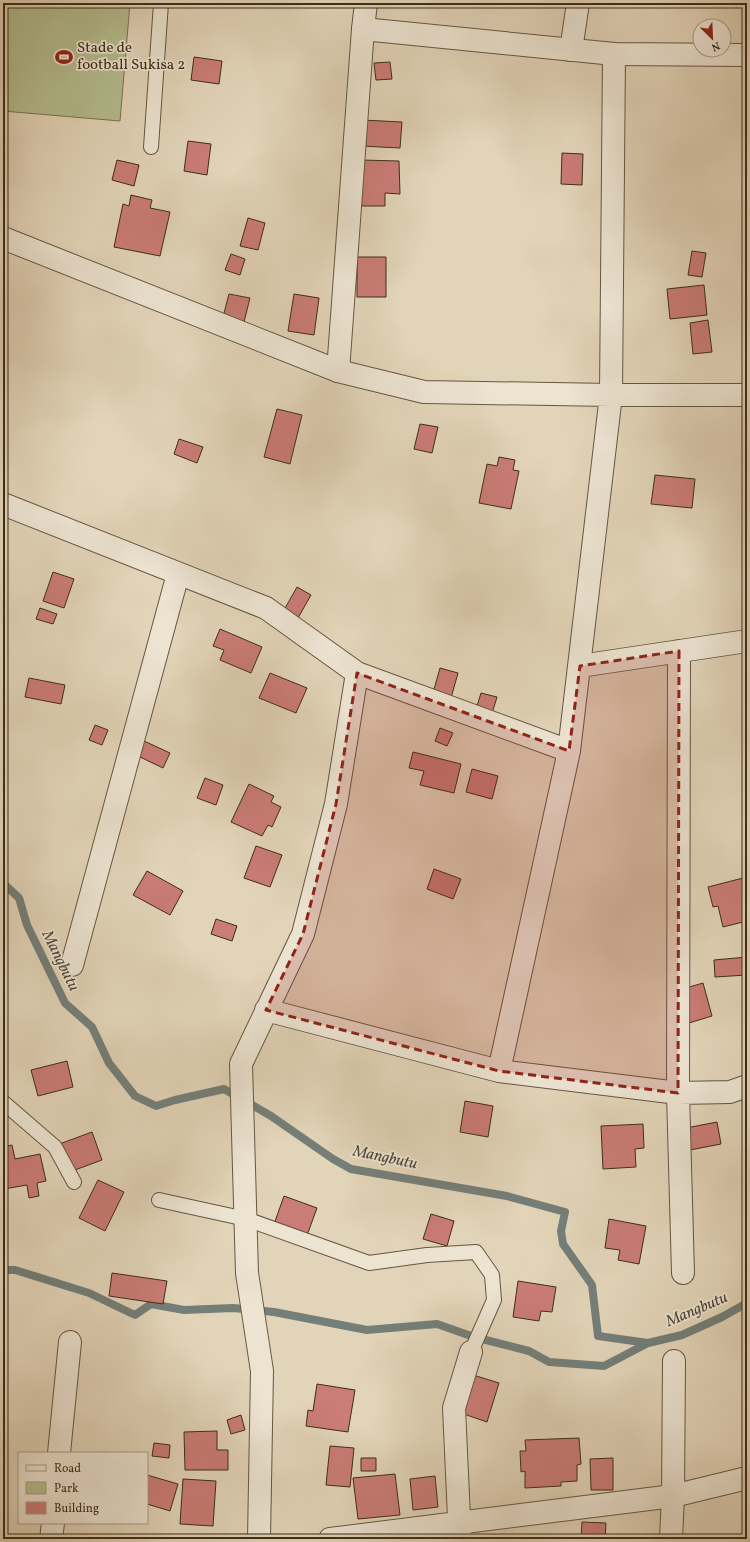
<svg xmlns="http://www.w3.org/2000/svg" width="750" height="1542" viewBox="0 0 750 1542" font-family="Vollkorn,serif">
  <rect width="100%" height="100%" fill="#e2d4b8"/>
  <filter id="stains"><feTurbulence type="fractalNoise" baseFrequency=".005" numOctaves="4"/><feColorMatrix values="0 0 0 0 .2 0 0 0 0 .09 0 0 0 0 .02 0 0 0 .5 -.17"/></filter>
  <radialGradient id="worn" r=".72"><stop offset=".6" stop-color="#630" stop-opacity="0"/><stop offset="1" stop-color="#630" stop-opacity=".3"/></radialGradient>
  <path fill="#b4bc8e" stroke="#787454" d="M3,3h127l-10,118 -117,-10z"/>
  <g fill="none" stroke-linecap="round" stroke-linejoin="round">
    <path stroke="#747f79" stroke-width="8" d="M3,883l16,15 8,27 38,78 27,24 17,36 26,33 21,10 19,-6 49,-11 47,27 62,43 18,10 156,27 58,16 -4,19 2,13 29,41 6,51 50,7 34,-8 40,-18 25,-14
      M3,1270h12l74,23 46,22 16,-11 33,6 49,-2 41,4 93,18 70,-6 37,13 55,14 20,11 55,4 44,-23"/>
  </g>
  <path fill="#ca7c76" stroke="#3d2d1a" d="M194,57l28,4 -3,23 -28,-4z
    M390,62l2,17 -16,1 -2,-17z
    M362,120l40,2 -2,26 -39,-2z
    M188,141l23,3 -4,31 -23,-4z
    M562,153l21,1 -1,31 -21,-1z
    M117,160l22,5 -5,21 -22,-6z
    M361,160l38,1 1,33 -15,-1v13h-24z
    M131,195l21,5 -2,8 20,4 -10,44 -46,-9 9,-43 6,2z
    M248,218l17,5 -7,27 -18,-4z
    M692,251l14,2 -4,24 -14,-2z
    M231,254l14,5 -5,16 -15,-5z
    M357,257h29v40h-29z
    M704,285l3,30 -37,4 -3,-30z
    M229,294l21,4 -6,24 -21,-5z
    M294,294l25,4 -5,37 -26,-4z
    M708,320l4,32 -19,2 -3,-31z
    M277,409l25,6 -12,49 -26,-7z
    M420,424l18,3 -6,26 -18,-4z
    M179,439l24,8 -6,16 -23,-9z
    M499,457l16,3 -2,10 6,1 -8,38 -32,-6 8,-39 10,2z
    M655,475l40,4 -3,29 -41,-4z
    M53,572l21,7 -10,29 -21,-7z
    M297,587l14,8 -13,23 -14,-8z
    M40,608l17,6 -4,10 -17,-5z
    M220,629l42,18 -11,26 -31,-13 4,-10 -11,-4z
    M440,668l18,5 -7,25 -18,-5z
    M270,673l37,15 -11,25 -37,-15z
    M29,678l36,7 -4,19 -36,-7z
    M481,693l16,4 -8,26 -16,-4z
    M95,725l13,5 -6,15 -13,-5z
    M440,728l13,5 -6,13 -12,-5z
    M144,741l26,12 -7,15 -25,-12z
    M413,752l48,12 -7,29 -34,-8 4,-14 -15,-3z
    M472,769l26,7 -6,23 -26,-7z
    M205,778l18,7 -7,20 -19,-7z
    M249,784l25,12 -3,6 10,5 -9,20 -4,-2 -6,11 -31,-14z
    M256,846l26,9 -12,32 -26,-9z
    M434,869l27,10 -8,20 -26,-10z
    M147,871l36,20 -13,24 -37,-20z
    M747,877v44l-24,6 -5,-21 -5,1 -5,-20z
    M216,919l21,7 -5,15 -21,-7z
    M747,957v18l-32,2 -1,-17z
    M703,983l9,33 -23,7 -10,-33z
    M67,1061l6,26 -35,9 -7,-26z
    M465,1101l28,5 -5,31 -28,-5z
    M717,1122l4,22 -31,6 -4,-22z
    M643,1124l1,24 -9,1 1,18 -33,2 -2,-43z
    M92,1132l10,28 -38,14 -10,-28z
    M12,1145l3,14 25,-5 6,27 -9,2 2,13 -10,2 -2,-13 -23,4 -1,-42z
    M98,1180l26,12 -19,39 -26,-13z
    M284,1196l33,12 -11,30 -33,-11z
    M431,1214l23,7 -7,25 -24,-7z
    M609,1219l37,7 -7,38 -21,-4 2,-10 -15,-2z
    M112,1273l55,8 -4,23 -54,-8z
    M518,1281l38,6 -4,25 -11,-1 -2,10 -26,-4z
    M470,1374l29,9 -12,39 -29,-10z
    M317,1384l38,6 -7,42 -42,-6 2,-16 5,1z
    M241,1415l4,15 -14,4 -4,-14z
    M217,1431v19h11v20h-43l-1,-38z
    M579,1438l2,26 -4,1v16l-16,1v4l-36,2v-17l-4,1 -1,-21h6l-1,-11z
    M154,1443l16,2 -1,13 -17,-2z
    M330,1446l24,2 -4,39 -24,-2z
    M361,1458h15v13h-15z
    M613,1458v32h-22l-1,-31z
    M395,1474l5,41 -42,4 -5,-41z
    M147,1475l31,9 -8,27 -23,-7z
    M435,1476l3,31 -25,3 -3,-31z
    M183,1479l33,2 -3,45 -33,-2z
    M582,1522l24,1 -1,16h-24z"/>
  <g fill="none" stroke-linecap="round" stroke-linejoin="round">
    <g stroke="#665742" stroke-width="16">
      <path id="service" d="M151,147l10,-144
        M3,1102l52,45 19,35
        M159,1200l87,19 123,44 58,-8 49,-3 16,23 2,25 -23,52"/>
    </g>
    <g stroke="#665742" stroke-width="24">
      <path id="minor" d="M363,29l3,-26
        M571,50l7,-47
        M338,371l86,21 187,3h136
        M3,504l263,104 91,65 212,78
        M679,651l-1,442 5,180
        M580,666l167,-25
        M72,965l106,-391
        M266,1010l233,61 179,22 52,-1 17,-6
        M499,1071l70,-320 42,-356 3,-341
        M59,1453l11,-111
        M51,1539l2,-16
        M259,1539l3,-168 -15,-98 -6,-209 62,-130 33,-130 21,-131
        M330,1539l343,-43 74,-18
        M460,1539l-6,-131 17,-56
        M671,1539l2,-43 1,-135"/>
    </g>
    <g stroke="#665742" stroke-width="24">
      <path id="tertiary" d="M3,238l335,133 25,-342 251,25 133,1"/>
    </g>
    <use href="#service" stroke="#ece3d1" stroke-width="14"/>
    <use href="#minor" stroke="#ece3d1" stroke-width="22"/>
    <use href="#tertiary" stroke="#ece3d1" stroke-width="22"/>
  </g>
  <path fill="#8f2418" fill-opacity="0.2" stroke="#8f2418" stroke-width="3" stroke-dasharray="8 5" stroke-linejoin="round" d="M679,651l-1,442 -179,-22 -233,-61 37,-76 33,-130 21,-131 212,78 11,-85z"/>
  <defs>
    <g id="stadium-bare" transform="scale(1.38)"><path d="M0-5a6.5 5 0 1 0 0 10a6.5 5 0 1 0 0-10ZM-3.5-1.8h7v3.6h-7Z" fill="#8f2418" stroke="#ece3d1" stroke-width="2.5" paint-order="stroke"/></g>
  </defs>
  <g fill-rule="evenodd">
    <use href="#stadium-bare" x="64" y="57"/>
  </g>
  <g text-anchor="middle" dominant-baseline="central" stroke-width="3.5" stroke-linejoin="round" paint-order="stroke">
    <g font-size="15" fill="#3d2d1a" stroke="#ece3d1" text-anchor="start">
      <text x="77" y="48">Stade de<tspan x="77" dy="17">football Sukisa 2</tspan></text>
    </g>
    <g font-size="16" font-style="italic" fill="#4f483a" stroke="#ece3d1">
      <text transform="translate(60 961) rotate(64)">Mangbutu</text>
      <text transform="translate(385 1158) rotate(12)">Mangbutu</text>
      <text transform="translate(697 1310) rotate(-23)">Mangbutu</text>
    </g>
  </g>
  <rect width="750" height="1542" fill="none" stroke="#e2d4b8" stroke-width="16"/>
  <rect x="4" y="4" width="742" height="1534" fill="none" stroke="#3d2d1a" stroke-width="2"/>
  <rect x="8" y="8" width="734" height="1526" fill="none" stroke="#3d2d1a"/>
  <rect x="18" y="1452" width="130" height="72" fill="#ece3d1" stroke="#a69a88"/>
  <rect x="26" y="1465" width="20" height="6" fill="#ece3d1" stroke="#a69a88"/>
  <text x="54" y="1472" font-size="12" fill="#3d2d1a">Road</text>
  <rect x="26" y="1482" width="20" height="12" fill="#b4bc8e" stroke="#a69a88"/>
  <text x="54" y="1492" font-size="12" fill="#3d2d1a">Park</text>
  <rect x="26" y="1502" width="20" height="12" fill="#ca7c76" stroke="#a69a88"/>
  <text x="54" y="1512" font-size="12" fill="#3d2d1a">Building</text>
  <g transform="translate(712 38) rotate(156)"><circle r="19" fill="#ece3d1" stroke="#a69a88"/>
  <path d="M0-3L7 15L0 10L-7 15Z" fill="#8f2418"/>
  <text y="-6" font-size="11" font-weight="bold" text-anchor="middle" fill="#3d2d1a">N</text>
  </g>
  <rect width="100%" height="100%" filter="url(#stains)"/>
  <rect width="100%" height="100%" fill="url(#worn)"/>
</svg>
